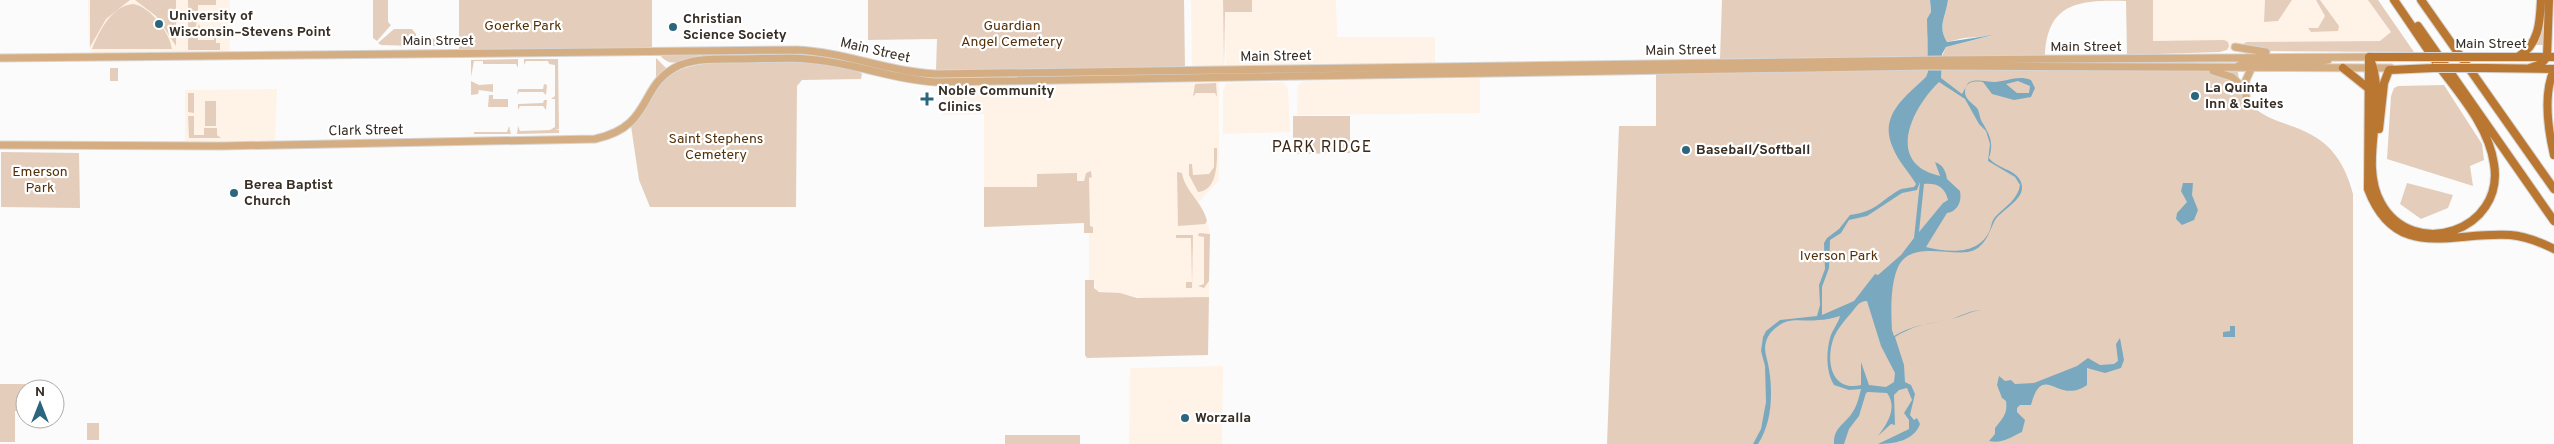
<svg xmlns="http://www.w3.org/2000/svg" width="2554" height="444" viewBox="0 0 2554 444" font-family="Overpass,sans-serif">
  <rect width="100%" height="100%" fill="#fbfbfb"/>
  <path fill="#fff2e7" d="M88,0h142v53h-138l-3,-6z
    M1191,0h32l1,68 -30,-1 -2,-2z
    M1252,0h84l1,37h98v28l-209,3 -1,-56h27z
    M2153,0h112v22l13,-1 14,-21h86l36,52 -187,-2 -74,4z
    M1480,78v35l-183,2 1,-29 5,-5z
    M1219,82v98l-21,23 11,24v70l-62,1 -50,-7 -4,-11h-4v-102l3,-1 1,-5 -7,1 -2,8h-7v-7h-40v13h-53v-73l-41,1v-29z
    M1283,82l5,7 2,43 -67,2v-43l3,-8z
    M277,89l-2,52h-90v-51z
    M1223,366l-1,78h-93l1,-76z"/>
  <path fill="#e4cebb" d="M90,0h40l-24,19 -16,28z
    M135,0h41v46l-20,-30z
    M188,0h28v5h-18v8h3v8h-2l-3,-6 -8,-3z
    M373,0h15v22l3,3 -14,16 -4,-3z
    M459,0h193v51l-193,2v-7h-8v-8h8z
    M868,0h316l1,67 -249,3 1,-31 -69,1z
    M1223,0h29v12h-27l-1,56z
    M1722,0h208l1,12 -4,25 1,19 -208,3z
    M1948,0h205v41l71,-1 4,2 1,4 -2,4 -7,2 -93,3 -1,-54c-46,-1 -79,1 -81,55h-103l4,-9 44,-11 -26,2 -17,4c-10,-16 -1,-25 1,-42z
    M2265,0h27l-14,21 -14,1z
    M2316,0h4l19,26 -1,5 -27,1 -3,-4h10l7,-12z
    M2368,0h10l36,52 -163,-1 -9,-6 4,-3 134,-1 11,-9z
    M2543,0h3l-1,45h-9l6,-24z
    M133,4c17,2 37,29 39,45h-80c7,-17 19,-43 41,-45z
    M188,15l9,5 -1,7 -8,1z
    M199,24l2,7h-3v9h16v-8h2v11h4v7h-32v-19l9,-2z
    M394,29h18l4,5v12l-35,-1 -3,-2z
    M420,38l28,1v7h-28z
    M704,54c-15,3 -33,17 -44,1z
    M656,58l10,10 -10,9z
    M518,59v9l-2,-4h-33v-3h-9l-3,16v-17z
    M524,59h34l1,70h-4l4,1v3l-42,1 1,-8 2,5 30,-1 5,-3v-28h-4l4,-3v-31l-6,-1 -1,-3h-22l-2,4z
    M727,62c30,0 112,-5 135,12l-1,5 -59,1 -5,6 -1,121h-146l-11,-27 -8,-54c35,-48 32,-61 96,-64z
    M1927,66l310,1c8,63 52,47 88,77 15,13 23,31 28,50v250h-746l12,-318h37v-54z
    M110,68h8v13h-8z
    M471,81l8,4 14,-1v8l-14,-2 -1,4 -7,1z
    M1216,83l1,14 -2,-4h-19l-3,4 2,-13z
    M544,84l3,1 -1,10 -3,-3h-24l-2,3 1,-6h25z
    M2444,85l38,59 2,16 -14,6 3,20 -86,-27 4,-63 3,-8 4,-2z
    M188,93h6v20l-6,-1z
    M489,95h4v4h15v8h-20z
    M544,100h3l-1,10 -3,-4h-23l-2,4v-6l25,-1z
    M205,101h11v25h-11z
    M188,116h6v19h10v-7h13v7l4,3h-32z
    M1293,116h57v37l-57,1z
    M509,126l2,8h-37v-2h33z
    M1214,148h3c0,14 1,42 -19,44l-9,-17v-11h3l1,11 16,-1 5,-7z
    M1,152l78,1 1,55 -79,-1z
    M1091,171l1,6 -3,1 1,48 3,1v6h-9v-10l-100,4v-40h53v-13l40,-1v8h7l2,-8z
    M1177,172l5,1c3,19 21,29 25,48l-2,3 -27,2z
    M2407,183l46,12 -5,13 -27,11 -21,-15z
    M1199,233l11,1 -1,47 -5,7 -6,-2 6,-2v-47l-6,-1z
    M1176,235h17l-1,53h-6v-6h6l-1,-44h-15z
    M1085,280h9v8l5,4 21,1 17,5 72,-1 -1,58 -121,3 -2,-3z
    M0,384h27v5h-2v22h-10v31h-15z
    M87,423h12v17h-12z
    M1005,435h75v9h-75z"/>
  <path fill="#7aa9bf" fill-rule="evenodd" d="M1930,0h18c-2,17 -11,26 -1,42l46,-7 -47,12 -4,7 -1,24 21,16 6,-11c8,-5 18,-1 27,-1 13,-1 23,-7 36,-2l4,8 -4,9 -17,3 -22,-6 -9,-12c-8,-1 -18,-1 -18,10 0,7 7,11 11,15 4,4 3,10 6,15 8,13 12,21 7,36 7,10 25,11 31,22 10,19 -20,29 -26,42 -6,13 -10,27 -26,30 -21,3 -56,-10 -69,13 -9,18 -8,46 -7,65l2,6c23,-13 34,-11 57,-17 11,-3 19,-9 31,-9 -12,1 -20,7 -31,9 -24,6 -33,4 -56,18l9,28 1,17 6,3 4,9 -5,21 4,5 3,-2 3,6c-6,17 -27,20 -42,20l31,-15v-9l-5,-7 8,-13 -5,-12 -8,2 -5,5 1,30 -4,-1 -13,12c9,-12 20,-28 9,-43l-19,-1 -2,1 -7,23 -10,13 -5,15h-10c-1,-16 11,-20 18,-31 5,-7 7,-16 9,-24l-12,1 -15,-5c-8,-13 -8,-32 -4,-47 2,-8 8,-14 10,-22 -7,2 -14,4 -22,4 -11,2 -24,-2 -35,3 -8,4 -15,11 -17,19 -3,9 2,18 3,27 4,24 3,54 -11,75h-5l8,-15 5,-27 -1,-36 -4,-15 2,-14 3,-6 14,-11 37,-4 3,-11 -1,-20 6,-16 -1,-26 3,-5 12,-9 11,-14c25,-3 29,-13 49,-25 4,-2 10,-2 15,-3l2,-3c-7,-12 -18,-23 -23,-36 -15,-32 12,-51 33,-71l2,-5 -1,-53 4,-7zM2018,81l12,5 -1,7h-12l-11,-9zM1939,82l26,17 14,25 7,7 4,13 -2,17 27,16 5,8c-2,14 -14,21 -23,30 -6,5 -5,11 -8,17 -12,24 -42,20 -63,15l21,-34c11,-2 15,-12 13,-22l-13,-12c-1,-8 -4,-14 -12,-17l5,14c-55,-12 -29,-67 -1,-94zM1920,182l-6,56 -13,17 -23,20 -3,-1 -21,27 -32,14v-28l7,-19 1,-28 11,-7 8,-13 18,-4 35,-23 15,-3zM1924,184c13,-1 21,3 24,16l-5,3 -24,29zM1867,301l14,45 14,27 -1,9 -8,5 -17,-2 -8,-23v23c-30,7 -36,-25 -27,-48 4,-9 12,-18 18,-25 5,-6 7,-11 15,-11z
    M2183,183h10l-1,12 6,15 -4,10 -12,5 -6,-6 1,-6 10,-11 -6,-11z
    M2230,326h5v11h-12v-5l7,-1z
    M2120,338l4,22 -3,8 -16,5 -18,-5v17c-29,21 -44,-25 -56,20h-11l-3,3v4l8,8 -3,12c-11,5 -20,12 -33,9l6,-7v-6c7,-9 13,-14 11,-27l-4,-3 -5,-13 2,-9 6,5 6,-1 4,4 19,-1 43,-17 11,-8 12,7 14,-1 4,-3 -2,-17z"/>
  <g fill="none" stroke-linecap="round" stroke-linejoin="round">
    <g stroke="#d7d5d3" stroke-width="9">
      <path id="major" d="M2235,47l31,5
        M0,58l797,-8c48,2 92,22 139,24l1007,-14 426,-3
        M2237,67l7,-5h68l16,-2
        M2213,71l19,6 8,8
        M2246,97v-17l6,-13
        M0,145l221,1 374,-7c60,-13 42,-55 85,-74 18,-7 38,-6 57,-6 29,0 58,-3 87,2 38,5 73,19 112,21l991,-16 464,2"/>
    </g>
    <g stroke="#d7d5d3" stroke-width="10">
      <path id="highway" d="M2421,0l133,189
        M2418,26l136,195
        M2369,57c21,44 -12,104 12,146 32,58 124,28 113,-39 -5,-36 -32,-67 -53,-95 -16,-23 -31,-46 -47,-69
        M2369,57h56
        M2476,57h78
        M2518,57c21,-13 22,-34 23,-57
        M2369,59l-1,130c28,74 84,42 142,46 16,1 30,7 44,14
        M2343,68l25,20
        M2484,68l70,1
        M2530,68l11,-4 6,-7 2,-57
        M2554,70c-11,24 -6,59 0,85
        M2379,129l5,-46 5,-13 44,-2"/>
    </g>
    <use href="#major" stroke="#d5ad83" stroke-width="7"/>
    <use href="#highway" stroke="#b97731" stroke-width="8"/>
    <g stroke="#d7d5d3" stroke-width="10" stroke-linecap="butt">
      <path id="highway-bridge" d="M2425,57h51
        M2433,68h51"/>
    </g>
    <use href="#highway-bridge" stroke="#b97731" stroke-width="8"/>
  </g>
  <g fill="#2b657e" stroke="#fff" stroke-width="2">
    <circle cx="159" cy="24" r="5"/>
    <circle cx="673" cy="27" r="5"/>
    <circle cx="2195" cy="96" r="5"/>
    <path d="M924.5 91.5h5v5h5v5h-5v5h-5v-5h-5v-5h5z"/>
    <circle cx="1686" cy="150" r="5"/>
    <circle cx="234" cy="193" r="5"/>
    <circle cx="1185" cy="418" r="5"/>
  </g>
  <g text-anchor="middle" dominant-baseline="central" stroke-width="4.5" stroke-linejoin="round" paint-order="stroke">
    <g font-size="14" font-weight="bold" fill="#372e25" stroke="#fff" text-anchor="start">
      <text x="169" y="16">University of<tspan x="169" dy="16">Wisconsin–Stevens Point</tspan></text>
      <text x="683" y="19">Christian<tspan x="683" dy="16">Science Society</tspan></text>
      <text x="2205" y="88">La Quinta<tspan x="2205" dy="16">Inn &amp; Suites</tspan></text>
      <text x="938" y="91">Noble Community<tspan x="938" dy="16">Clinics</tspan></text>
      <text x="1696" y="150">Baseball/Softball</text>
      <text x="244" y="185">Berea Baptist<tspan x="244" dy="16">Church</tspan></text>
      <text x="1195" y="418">Worzalla</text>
    </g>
    <g font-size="14" fill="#533008" stroke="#fff">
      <text x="523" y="26">Goerke Park</text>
      <text x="1012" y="26">Guardian<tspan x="1012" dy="16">Angel Cemetery</tspan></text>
      <text x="716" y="139">Saint Stephens<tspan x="716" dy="16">Cemetery</tspan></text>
      <text x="40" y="172">Emerson<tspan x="40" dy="16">Park</tspan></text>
      <text x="1839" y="256">Iverson Park</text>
    </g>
    <g font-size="14" fill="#372e25" stroke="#fff">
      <text x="438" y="41">Main Street</text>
      <text x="2491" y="44">Main Street</text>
      <text x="2086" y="47">Main Street</text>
      <text transform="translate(875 51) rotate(13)">Main Street</text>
      <text transform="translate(1681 51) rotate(-1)">Main Street</text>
      <text transform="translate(1276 57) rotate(-1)">Main Street</text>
      <text transform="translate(366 131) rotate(-1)">Clark Street</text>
    </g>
    <g font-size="16" letter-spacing="1" fill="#3c2916" stroke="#fff">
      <text x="1322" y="148">PARK RIDGE</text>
    </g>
  </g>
  <g transform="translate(40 404)"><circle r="24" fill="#ffffff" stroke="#afaba8"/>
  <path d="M0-4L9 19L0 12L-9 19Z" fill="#2b657e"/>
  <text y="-8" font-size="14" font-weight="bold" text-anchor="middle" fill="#372e25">N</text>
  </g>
</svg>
